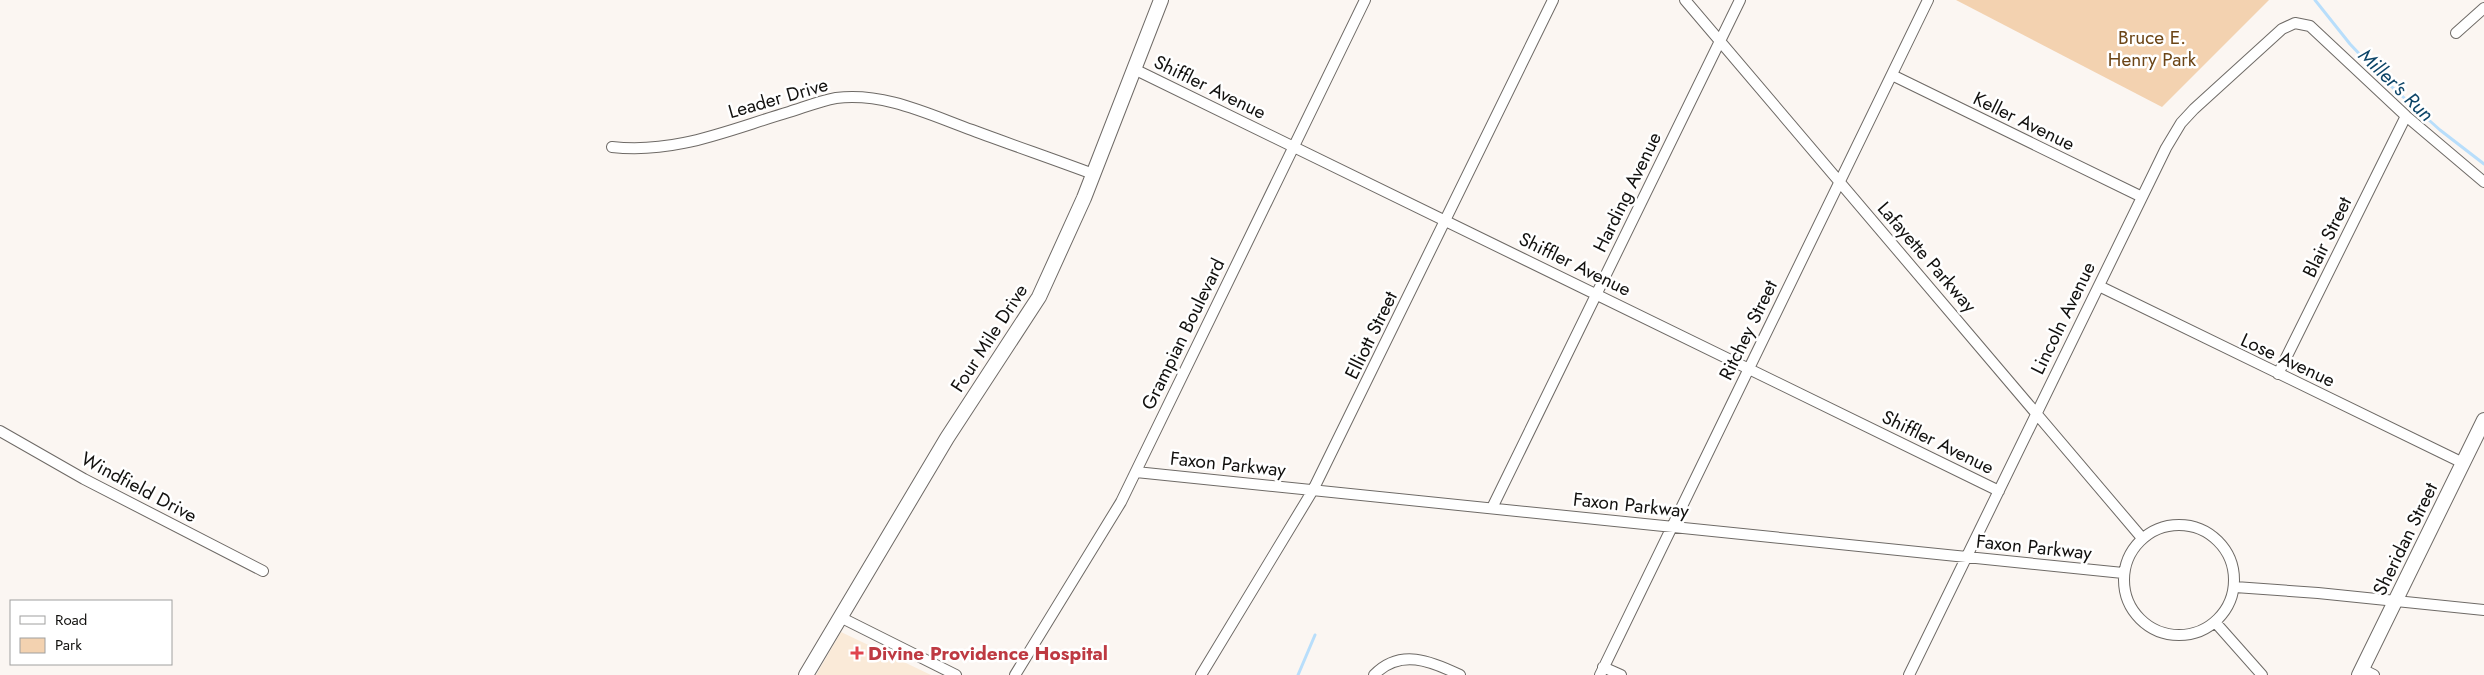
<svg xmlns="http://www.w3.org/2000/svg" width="2484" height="675" viewBox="0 0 2484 675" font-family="Jost,sans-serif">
  <rect width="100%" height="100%" fill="#fbf6f2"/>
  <path fill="#faead8" d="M841,632l40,19 50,24h-115z"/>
  <path fill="#f3d2b0" d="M1956,0h313l-107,107z"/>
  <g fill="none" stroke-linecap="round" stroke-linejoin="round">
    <path stroke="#b8defb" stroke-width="3" d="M2315,0l35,44 33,35 57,51 44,34
      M1298,675l17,-40"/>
    <g stroke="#6e6a66" stroke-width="12">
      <path id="street" d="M1685,0l457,538
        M2456,33l28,-25
        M1134,69l865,422
        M1892,75l250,122
        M612,147c64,7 116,-17 177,-35 16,-5 31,-11 47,-14 48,-6 92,16 136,32 40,15 81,29 121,44
        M2099,286l364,177
        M2278,374l128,-258
        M0,431l84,48 179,92
        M1136,472l987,101
        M1492,508l248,-508
        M2124 580a55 55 0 1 1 110 0a55 55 0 1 1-110 0Z
        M2235,587l83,6 166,17
        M840,617l116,58
        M2215,622l47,53
        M1603,667l18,8
        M2362,669l12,6
        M1015,675l106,-173 244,-502
        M1201,675l112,-185 240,-490
        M1374,675c26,-27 57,-14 86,0
        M1600,675l328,-675
        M1909,675l257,-527 15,-25 13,-14 88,-80 13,-6 15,3 96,90 78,66"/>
    </g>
    <g stroke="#6e6a66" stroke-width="16">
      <path id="secondary" d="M806,675l141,-237 92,-141 45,-99 77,-198
        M2359,675l125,-255"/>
    </g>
    <use href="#street" stroke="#fff" stroke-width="10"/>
    <use href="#secondary" stroke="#fff" stroke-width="14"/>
  </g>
  <path fill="#e0444e" stroke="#fff" stroke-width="2" d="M854.5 645.5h5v5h5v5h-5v5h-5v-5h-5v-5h5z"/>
  <g text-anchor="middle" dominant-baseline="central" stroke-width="5" stroke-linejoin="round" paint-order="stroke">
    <g font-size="19" fill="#6c4516" stroke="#fff">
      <text x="2152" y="37">Bruce E.<tspan x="2152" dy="22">Henry Park</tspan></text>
    </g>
    <g font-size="19" fill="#12110f" stroke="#fff">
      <text transform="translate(1210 87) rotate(26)">Shiffler Avenue</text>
      <text transform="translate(778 98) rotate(-16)">Leader Drive</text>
      <text transform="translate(2024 121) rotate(26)">Keller Avenue</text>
      <text transform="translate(1627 192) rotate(-64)">Harding Avenue</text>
      <text transform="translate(2327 237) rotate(-64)">Blair Street</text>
      <text transform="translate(1927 257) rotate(49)">Lafayette Parkway</text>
      <text transform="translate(1575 264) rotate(26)">Shiffler Avenue</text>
      <text transform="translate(2063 318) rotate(-64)">Lincoln Avenue</text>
      <text transform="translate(1748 330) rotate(-64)">Ritchey Street</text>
      <text transform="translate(1183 334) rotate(-64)">Grampian Boulevard</text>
      <text transform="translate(1371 335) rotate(-64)">Elliott Street</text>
      <text transform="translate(989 338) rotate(-57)">Four Mile Drive</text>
      <text transform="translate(2288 360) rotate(25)">Lose Avenue</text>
      <text transform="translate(1938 442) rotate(26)">Shiffler Avenue</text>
      <text transform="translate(1228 464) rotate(6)">Faxon Parkway</text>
      <text transform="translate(139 487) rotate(28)">Windfield Drive</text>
      <text transform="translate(1631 505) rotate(6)">Faxon Parkway</text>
      <text transform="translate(2405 539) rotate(-64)">Sheridan Street</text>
      <text transform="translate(2034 547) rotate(6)">Faxon Parkway</text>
    </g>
    <g font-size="19" font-weight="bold" fill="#be3a42" stroke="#fff" text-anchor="start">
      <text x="868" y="653">Divine Providence Hospital</text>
    </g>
    <g font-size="20" font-style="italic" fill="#0d4568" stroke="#fff">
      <text transform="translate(2396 85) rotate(44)">Miller's Run</text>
    </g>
  </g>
  <rect x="10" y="600" width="162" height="65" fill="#ffffff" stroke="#a0a09f"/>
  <rect x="20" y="616" width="25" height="8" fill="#ffffff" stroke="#a0a09f"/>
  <text x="55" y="625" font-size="15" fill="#12110f">Road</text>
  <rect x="20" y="638" width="25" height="15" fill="#f3d2b0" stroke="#a0a09f"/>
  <text x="55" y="650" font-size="15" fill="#12110f">Park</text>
</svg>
